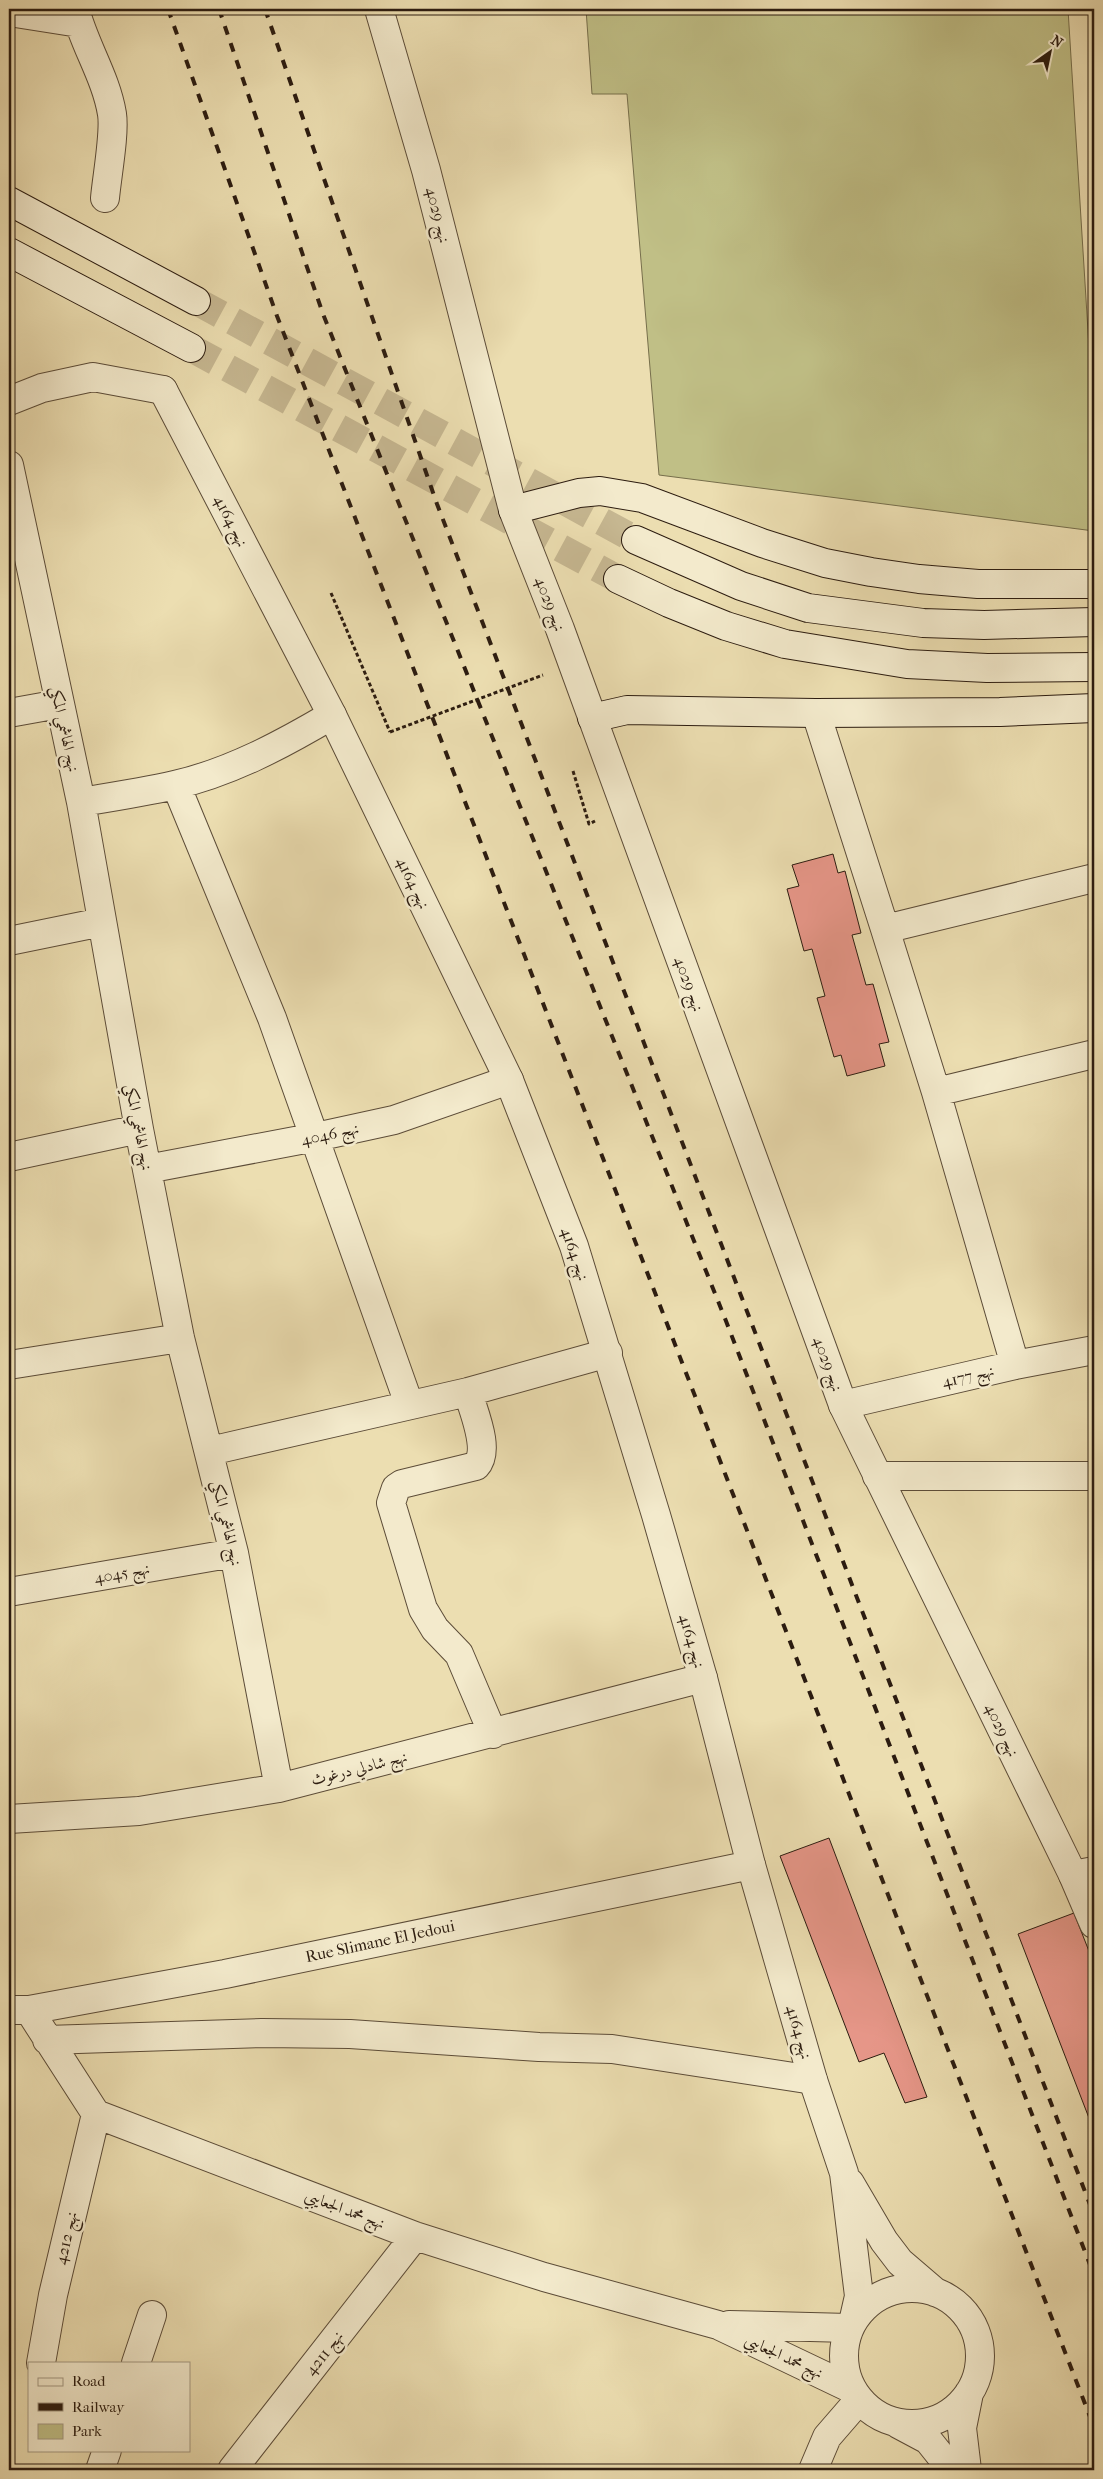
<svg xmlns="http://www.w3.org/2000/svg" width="1103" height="2479" viewBox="0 0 1103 2479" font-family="'IM FELL French Canon',Amiri,serif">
  <rect width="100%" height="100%" fill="#ecdeb1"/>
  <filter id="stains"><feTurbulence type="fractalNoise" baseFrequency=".004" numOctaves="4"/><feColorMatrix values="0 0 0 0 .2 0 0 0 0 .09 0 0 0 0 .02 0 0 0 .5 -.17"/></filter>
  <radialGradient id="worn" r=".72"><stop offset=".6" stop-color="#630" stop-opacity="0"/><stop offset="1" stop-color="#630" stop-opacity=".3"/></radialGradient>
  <path fill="#c0bf86" stroke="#766e4b" d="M586,9h482l26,419v103l-435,-56 -32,-381h-35z"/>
  <path fill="#e69688" stroke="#2c1c10" d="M833,854l5,19 7,-2 16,62 -9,2 14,50 7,-1 16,58 -10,2 6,22 -38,10 -6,-21 -7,2 -17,-59 8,-2 -13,-47 -8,2 -17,-62 12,-3 -7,-21z
    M829,1838l98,259 -22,6 -21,-50 -25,9 -79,-206z
    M1074,1913l20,51v167l-76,-197z"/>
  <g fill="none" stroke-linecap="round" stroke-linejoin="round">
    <path stroke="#c6b791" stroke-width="28" stroke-dasharray="28 14" stroke-linecap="butt" d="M196,301l440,239
      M191,348l427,231"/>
    <g stroke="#5c4c38" stroke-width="30">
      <path id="minor" d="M75,9c9,36 31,68 37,105 3,19 -5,62 -7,84
        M9,12l70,11
        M9,401l33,-13 51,-11 70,13
        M9,465l72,337 58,327 41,209 54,215 45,235
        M9,713l50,-9
        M816,713l69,216
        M176,785l96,233 137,386
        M81,802c31,-5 63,-10 94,-17 56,-13 108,-41 157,-70
        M9,941l93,-19
        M936,1092l158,-38
        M9,1157l130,-28
        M147,1169l169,-32 78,-17 115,-40
        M9,1365l171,-27
        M1015,1365l-79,-273 -51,-163 209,-51
        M468,1392c5,19 23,58 8,74l-74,18 -6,4 -5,15 32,106 12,20 24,25 34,80
        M843,1405l172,-40 79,-15
        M210,1451l258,-59 140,-39
        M877,1476h217
        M9,1592l225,-39
        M9,1819l130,-8 140,-23 424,-110
        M1073,1875l21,-4
        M9,2010h20l196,-36 526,-109
        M29,2010l67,104 319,122 129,41 174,48 132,63
        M47,2040l215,-7 88,1 189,13 73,2 201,31
        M729,2325l120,3
        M41,2363l12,-68 43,-181
        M136,2363l16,-48
        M100,2470l7,-20
        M232,2470l183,-234
        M813,2470l14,-33 32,-37"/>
    </g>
    <g stroke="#5c4c38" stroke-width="30">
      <path id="tertiary" d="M379,9l47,161 87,340 47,119 283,776 230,470 21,49
        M163,390l169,325 177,365 65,166 82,269 47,163 48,187 62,215 31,93 15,123 -5,22
        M850,2183l34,58 16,21 35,30
        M844 2356a68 68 0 1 1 136 0a68 68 0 1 1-136 0Z
        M898,2424l30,16 24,30
        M967,2470l-5,-42 7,-35"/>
    </g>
    <g stroke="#2c1c10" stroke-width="30">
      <path id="secondary" d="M9,201l187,100
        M9,252l182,96
        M513,510l66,-17 21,-2 42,7 120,45 63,20 46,9 48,7 59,5h116
        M636,540l105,46 67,22 115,15 61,2 110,-3
        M618,579l51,24 57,23 59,18 122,20 80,4 107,-1
        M592,718l35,-8 189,3 184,-1 94,-4"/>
    </g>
    <path stroke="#2c1c10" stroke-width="3" stroke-dasharray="4 2.5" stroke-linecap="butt" d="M331,593l59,139
      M573,771l16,53 6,-3"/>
    <use href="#minor" stroke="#f3eacc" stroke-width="28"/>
    <use href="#tertiary" stroke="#f3eacc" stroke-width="28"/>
    <use href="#secondary" stroke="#f3eacc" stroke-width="28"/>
    <path stroke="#2c1c10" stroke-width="4" stroke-dasharray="9 9" stroke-linecap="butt" d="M168,9l109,307 817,2111
      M219,9l104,305 403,1007 368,954
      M265,9l172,495 657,1711"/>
    <path stroke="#2c1c10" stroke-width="3" stroke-dasharray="4 2.5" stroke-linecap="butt" d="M390,732l153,-57"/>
  </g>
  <g text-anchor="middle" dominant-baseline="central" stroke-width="5" stroke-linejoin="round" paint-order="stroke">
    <g font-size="16" fill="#2c1c10" stroke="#f3eacc">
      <text transform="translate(438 215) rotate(76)">نهج 4029</text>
      <text transform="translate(231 521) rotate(63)">نهج 4164</text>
      <text transform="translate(550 604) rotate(69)">نهج 4029</text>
      <text transform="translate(65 729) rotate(78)">نهج الهاشمي المكي</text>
      <text transform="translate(413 883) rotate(64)">نهج 4164</text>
      <text transform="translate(689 984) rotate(70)">نهج 4029</text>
      <text transform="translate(139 1127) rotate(79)">نهج الهاشمي المكي</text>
      <text transform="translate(330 1134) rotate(-12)">نهج 4046</text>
      <text transform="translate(575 1254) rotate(71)">نهج 4164</text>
      <text transform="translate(828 1364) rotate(70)">نهج 4029</text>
      <text transform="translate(968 1376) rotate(-13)">نهج 4177</text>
      <text transform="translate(227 1523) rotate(77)">نهج الهاشمي المكي</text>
      <text transform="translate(122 1573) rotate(-10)">نهج 4045</text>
      <text transform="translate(692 1641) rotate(74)">نهج 4164</text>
      <text transform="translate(1002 1730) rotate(64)">نهج 4029</text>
      <text transform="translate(359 1768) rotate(-14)">نهج شادلي درغوث</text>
      <text transform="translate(380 1941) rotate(-12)">Rue Slimane El Jedoui</text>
      <text transform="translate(799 2032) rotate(74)">نهج 4164</text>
      <text transform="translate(345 2209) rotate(21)">نهج محمد الجعايبي</text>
      <text transform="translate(66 2238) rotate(-77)">نهج 4212</text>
      <text transform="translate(324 2353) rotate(-52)">نهج 4211</text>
      <text transform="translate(784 2356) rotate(25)">نهج محمد الجعايبي</text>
    </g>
  </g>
  <rect width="1103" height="2479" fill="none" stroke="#ecdeb1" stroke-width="30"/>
  <rect x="10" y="10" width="1083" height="2459" fill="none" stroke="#2c1c10" stroke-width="2.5"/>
  <rect x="15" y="15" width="1073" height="2449" fill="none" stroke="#2c1c10"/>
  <rect x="28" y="2362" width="162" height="90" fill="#f3eacc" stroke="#a39881"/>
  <rect x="38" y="2378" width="25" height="8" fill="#f3eacc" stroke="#a39881"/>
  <text x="72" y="2386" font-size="15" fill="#2c1c10">Road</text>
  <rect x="38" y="2403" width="25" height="8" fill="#2c1c10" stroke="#a39881"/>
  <text x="72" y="2412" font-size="15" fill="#2c1c10">Railway</text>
  <rect x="38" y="2424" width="25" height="15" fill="#c0bf86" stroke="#a39881"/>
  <text x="72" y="2436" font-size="15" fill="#2c1c10">Park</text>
  <g transform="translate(1050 52) rotate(33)" stroke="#f3eacc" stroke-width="4" paint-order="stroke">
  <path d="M0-4L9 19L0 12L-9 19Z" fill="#2c1c10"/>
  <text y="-8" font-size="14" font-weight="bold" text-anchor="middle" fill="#2c1c10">N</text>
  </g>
  <rect width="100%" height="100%" filter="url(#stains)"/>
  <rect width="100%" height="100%" fill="url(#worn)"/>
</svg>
